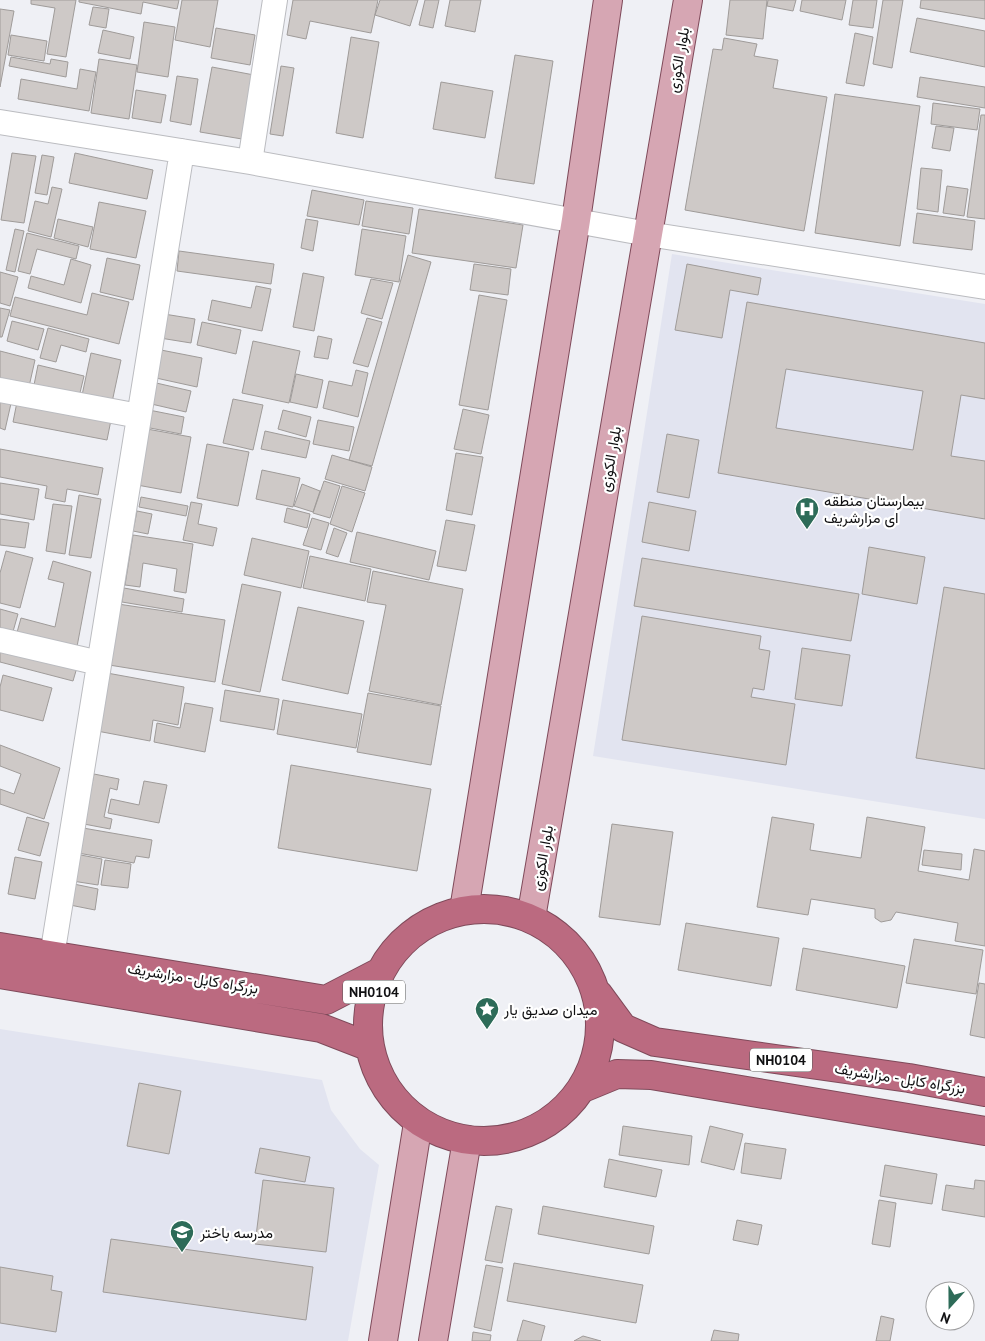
<svg xmlns="http://www.w3.org/2000/svg" width="985" height="1341" viewBox="0 0 985 1341" font-family="'PT Sans',Vazirmatn,sans-serif">
  <rect width="100%" height="100%" fill="#eff0f5"/>
  <path fill="#e2e4f0" d="M672,254l313,50v515l-392,-63z
    M0,1029l322,51 9,30 29,39 19,16 -31,176h-348z"/>
  <path fill="#cec9c7" stroke="#9f9b99" fill-rule="evenodd" d="M31,0h45l-10,57 -19,-3 8,-46 -24,-4z
    M79,0h100l-2,9 -34,-7 -2,12 -62,-12z
    M182,0h36l-8,47 -35,-7z
    M293,0h85l-7,33 -61,-12 -4,18 -19,-4z
    M380,0h38l-8,26 -35,-11z
    M425,0h14l-6,28 -14,-3z
    M450,0h31l-6,32 -30,-6z
    M730,0h37l-4,39 -37,-4z
    M768,0h28l-3,11 -26,-5z
    M802,0h44l-4,20 -42,-9z
    M853,0h24l-4,28 -24,-3z
    M883,0h20l-11,68 -19,-4z
    M921,0h64v19l-65,-11z
    M93,7l16,2 -3,19 -17,-3z
    M0,9l14,2 -14,76z
    M917,18l68,13v36l-75,-15z
    M144,22l31,5 -7,50 -31,-5z
    M216,28l39,7 -5,30 -39,-7z
    M103,30l31,7 -4,22 -32,-6z
    M855,33l18,4 -9,49 -18,-3z
    M11,35l36,6 -3,20 -36,-6z
    M351,37l28,5 -16,96 -27,-5z
    M724,38l33,6 -3,12 24,4 -5,28 54,9 -23,134 -119,-21 28,-161 9,1z
    M515,55l38,6 -19,123 -39,-6z
    M11,57l39,7 1,-5 17,3 -2,15 -57,-11z
    M99,59l38,6 -8,54 -38,-6z
    M281,66l13,2 -11,68 -13,-2z
    M212,67l42,8 -12,64 -42,-7z
    M80,69l16,3 -7,39 -71,-12 3,-20 56,10z
    M177,76l21,3 -7,46 -21,-4z
    M920,77l65,10v21l-68,-11z
    M441,82l52,9 -8,47 -52,-9z
    M136,90l30,5 -5,28 -29,-5z
    M835,94l85,12 -20,140 -85,-13z
    M933,103l47,6 -3,21 -46,-6z
    M981,115h4v104l-18,-2z
    M936,126l18,2 -4,23 -18,-3z
    M12,153l24,3 -12,67 -23,-3z
    M75,153l78,17 -6,29 -78,-16z
    M42,155l12,2 -7,38 -12,-2z
    M921,168l21,2 -4,42 -21,-3z
    M947,186l21,3 -4,27 -21,-3z
    M52,187l10,2 -11,48 -23,-6 7,-30 13,3z
    M312,190l52,10 -5,25 -52,-9z
    M366,201l47,7 -4,26 -47,-8z
    M99,202l47,9 -10,47 -46,-9z
    M419,209l104,16 -7,43 -104,-15z
    M917,213l58,8 -3,29 -59,-7z
    M58,219l35,8 -5,20 -34,-9z
    M306,219l12,2 -5,30 -12,-3z
    M15,229l9,2 -9,41 -9,-2z
    M362,229l44,7 -7,46 -44,-7z
    M27,233l52,13 -3,13 -39,-10 -7,25 -12,-3z
    M179,251l95,13 -3,20 -94,-13z
    M408,255l23,7 -59,204 -23,-6z
    M107,258l33,7 -7,35 -33,-8z
    M71,259l20,6 -10,38 -53,-15 3,-12 33,9z
    M474,264l37,5 -3,26 -38,-5z
    M687,264l74,14 -3,17 -28,-5 -8,48 -47,-8z
    M0,272l18,5 -8,29 -10,-3z
    M303,273l21,4 -10,54 -21,-4z
    M371,279l22,4 -11,36 -21,-6z
    M256,286l15,3 -9,42 -54,-11 4,-20 39,8z
    M92,293l37,9 -10,42 -109,-28 5,-19 72,18z
    M479,295l28,5 -19,110 -29,-5z
    M747,302l238,41v56l-24,-4 -10,61 34,5v58l-267,-46zM786,369l137,22 -10,59 -137,-22z
    M0,308l10,2 -8,27h-2z
    M164,314l31,5 -4,24 -31,-5z
    M367,318l15,4 -14,45 -15,-4z
    M12,321l32,8 -6,21 -31,-9z
    M202,322l39,8 -5,24 -39,-9z
    M48,328l41,11 -3,13 -25,-7 -5,17 -16,-4z
    M318,336l14,3 -4,20 -14,-2z
    M253,341l47,10 -11,52 -47,-10z
    M161,350l41,8 -5,29 -41,-9z
    M0,351l35,9 -7,31 -28,-6z
    M91,353l30,7 -10,47 -30,-7z
    M38,365l46,11 -6,25 -45,-11z
    M356,370l12,3 -10,44 -35,-9 6,-27 23,5z
    M296,374l27,6 -6,28 -27,-6z
    M152,382l39,9 -5,21 -39,-9z
    M0,396l12,3 -7,31 -5,-2z
    M18,397l94,18 -5,25 -94,-18z
    M233,399l30,6 -10,45 -30,-7z
    M463,409l26,6 -8,39 -27,-5z
    M149,410l35,7 -3,17 -36,-7z
    M283,410l28,7 -5,20 -28,-8z
    M318,420l36,7 -5,24 -36,-7z
    M147,429l44,8 -10,56 -44,-8z
    M265,431l45,10 -4,17 -45,-9z
    M667,434l32,6 -10,58 -32,-6z
    M207,444l42,8 -11,54 -41,-8z
    M0,449l103,19 -5,27 -31,-6 -2,13 -20,-4 2,-12 -47,-9z
    M456,453l27,4 -11,58 -26,-5z
    M332,455l40,12 -7,24 -40,-12z
    M262,470l38,8 -7,29 -37,-8z
    M324,481l16,5 -10,32 -17,-5z
    M0,483l39,6 -5,31 -34,-6z
    M302,484l18,7 -7,21 -19,-6z
    M342,486l23,7 -13,39 -22,-8z
    M79,495l22,4 -10,59 -22,-3z
    M141,497l47,9 -2,10 -47,-9z
    M191,502l11,2 -4,20 19,4 -4,18 -30,-6z
    M649,502l47,9 -7,40 -47,-9z
    M53,504l19,2 -7,48 -19,-3z
    M287,508l23,6 -3,14 -23,-6z
    M137,511l15,3 -4,20 -15,-3z
    M312,518l17,5 -8,27 -18,-5z
    M0,519l29,4 -4,25 -25,-3z
    M446,520l29,5 -9,46 -29,-5z
    M334,528l13,5 -9,24 -12,-4z
    M357,532l79,19 -7,29 -79,-18z
    M133,535l60,9 -7,49 -12,-2 3,-22 -34,-6 -3,24 -15,-2z
    M252,538l57,13 -8,37 -57,-13z
    M869,547l56,10 -8,47 -55,-10z
    M6,551l27,7 -13,50 -20,-5v-30z
    M310,556l61,13 -6,32 -62,-13z
    M642,558l217,36 -8,47 -217,-35z
    M53,561l38,11 -15,80 -60,-16 5,-18 34,9 9,-44 -16,-4z
    M373,571l90,18 -22,116 -72,-14 17,-86 -19,-3z
    M242,584l39,8 -21,100 -38,-8z
    M944,587l41,7v175l-69,-11z
    M124,588l60,11 -2,13 -60,-10z
    M118,604l107,16 -10,62 -106,-17z
    M298,607l66,14 -16,73 -66,-14z
    M0,609l18,5 -6,21 -12,-3z
    M642,616l119,20 -2,13 11,2 -6,39 -11,-2 -2,9 44,7 -9,61 -164,-25z
    M0,644l78,20 -5,17 -73,-19z
    M802,648l48,7 -8,51 -47,-7z
    M107,673l77,14 -6,38 -25,-5 -3,21 -53,-10z
    M3,675l49,13 -9,33 -43,-11v-23z
    M225,690l54,9 -5,31 -54,-9z
    M368,693l73,13 -10,59 -74,-13z
    M283,700l79,14 -6,34 -79,-14z
    M185,703l28,5 -8,44 -51,-10 3,-19 23,5z
    M0,745l60,23 -16,51 -44,-15v-15l14,5 7,-20 -21,-8z
    M291,765l140,24 -14,82 -139,-23z
    M94,774l25,5 -2,11 -7,-2 -6,29 8,2 -2,10 -26,-5z
    M144,781l23,4 -8,38 -51,-10 3,-14 28,6z
    M27,817l22,6 -9,33 -22,-6z
    M772,817l42,7 -4,26 51,8 6,-41 58,10 -7,44 51,9 5,-31 11,2v95l-30,-5 3,-18 -62,-11 -5,8 -10,2 -6,-4v-9l-64,-10 -3,16 -51,-8z
    M612,824l61,8 -13,93 -61,-8z
    M83,828l69,12 -3,18 -13,-2 -2,7 -56,-10z
    M924,850l38,4 -1,16 -39,-5z
    M70,853l32,6 -4,26 -32,-5z
    M15,857l27,5 -7,37 -27,-5z
    M105,860l26,4 -3,24 -27,-3z
    M69,883l29,6 -3,21 -30,-6z
    M686,923l93,15 -8,48 -93,-16z
    M914,939l69,11 -7,44 -70,-11z
    M803,948l102,18 -8,42 -101,-18z
    M979,983l6,1v54l-15,-3z
    M139,1083l42,8 -12,63 -42,-8z
    M623,1126l69,10 -3,29 -70,-10z
    M710,1126l33,8 -9,36 -33,-8z
    M745,1143l41,6 -5,30 -40,-6z
    M260,1148l50,9 -5,25 -50,-9z
    M609,1159l53,11 -6,27 -52,-10z
    M885,1165l52,9 -5,30 -52,-8z
    M263,1180l71,8 -8,64 -71,-8z
    M975,1180l10,1v36l-43,-7 4,-25 28,4z
    M879,1200l17,3 -6,44 -18,-3z
    M496,1206l16,3 -10,54 -17,-3z
    M543,1206l111,20 -5,28 -111,-20z
    M737,1220l25,5 -4,20 -25,-5z
    M111,1239l202,28 -7,53 -203,-28z
    M514,1263l129,22 -7,38 -129,-22z
    M486,1265l17,3 -12,63 -17,-4z
    M0,1267l53,9 -2,14 11,2 -6,40 -56,-9z
    M881,1316l13,3 -4,22h-14z
    M523,1320l22,6 -4,15h-24z
    M714,1330l25,4 -1,7h-27z
    M473,1332l18,3 -1,6h-18z
    M583,1336l18,5h-27z"/>
  <g fill="none" stroke-linecap="round" stroke-linejoin="round">
    <g stroke="#bbbcc0" stroke-width="26">
      <path id="minor" d="M0,122l250,40 398,72 337,53
        M250,162l25,-162
        M0,390l139,26
        M0,640l99,23
        M52,956l130,-805"/>
    </g>
    <g stroke="#7f4a5a" stroke-width="30">
      <path id="major" d="M464,910l112,-690 32,-220
        M531,918l157,-918
        M383,1341l35,-218
        M433,1341l34,-201"/>
    </g>
    <g stroke="#7f4a5a" stroke-width="30">
      <path id="highway" d="M368 1025a116 116 0 1 1 232 0a116 116 0 1 1-232 0Z
        M0,947l326,53 54,-28
        M0,974l321,54 49,19
        M598,994l25,34 32,14 254,36 76,14
        M583,1088l34,-14 34,1 334,56"/>
    </g>
    <use href="#minor" stroke="#fff" stroke-width="24"/>
    <use href="#major" stroke="#d6a6b3" stroke-width="28"/>
    <use href="#highway" stroke="#bb6a80" stroke-width="28"/>
  </g>
  <defs>
    <g id="hospital-pin" transform="scale(1.25)"><path d="M0 17L-7.5 6A9.5 9.5 0 1 1 7.5 6Z" fill="#2d6b58" stroke="#fff"/><path d="M-5-5h3v3.5h4V-5h3V5h-3V1.5h-4V5h-3Z" fill="#fff"/></g>
    <g id="sight-pin" transform="scale(1.25)"><path d="M0 17L-7.5 6A9.5 9.5 0 1 1 7.5 6Z" fill="#2d6b58" stroke="#fff"/><path d="M0-6L1.8-2.2L6-1.7L2.9 1.2L3.7 5.4L0 3.3L-3.7 5.4L-2.9 1.2L-6-1.7L-1.8-2.2Z" fill="#fff"/></g>
    <g id="school-pin" transform="scale(1.25)"><path d="M0 17L-7.5 6A9.5 9.5 0 1 1 7.5 6Z" fill="#2d6b58" stroke="#fff"/><path d="M0-5L7-2L0 1L-7-2ZM-4 1L0 2.5L4 1V4Q0 6-4 4Z" fill="#fff"/></g>
  </defs>
  <g fill-rule="evenodd">
    <use href="#hospital-pin" x="807" y="509"/>
    <use href="#sight-pin" x="487" y="1009"/>
    <use href="#school-pin" x="182" y="1232"/>
  </g>
  <g text-anchor="middle" dominant-baseline="central" stroke-width="4.5" stroke-linejoin="round" paint-order="stroke">
    <g fill="#fff" stroke="#585859" stroke-width="1">
      <rect x="343" y="980.5" width="62" height="23" rx="4"/>
      <rect x="750" y="1048.5" width="62" height="23" rx="4"/>
    </g>
    <g font-size="14" font-weight="bold" fill="#101012">
      <text x="374" y="992">NH0104</text>
      <text x="781" y="1060">NH0104</text>
    </g>
    <g font-size="15" fill="#101012" stroke="#fff">
      <text transform="translate(678 60) rotate(-80)">بلوار الکوزی</text>
      <text transform="translate(610 459) rotate(-80)">بلوار الکوزی</text>
      <text transform="translate(542 858) rotate(-80)">بلوار الکوزی</text>
      <text transform="translate(193 978) rotate(9)">بزرگراه کابل - مزارشریف</text>
      <text transform="translate(900 1078) rotate(9)">بزرگراه کابل - مزارشریف</text>
    </g>
    <g font-size="15" fill="#101012" stroke="#fff" text-anchor="start">
      <text x="824" y="500">بیمارستان منطقه<tspan x="824" dy="17">ای مزارشریف</tspan></text>
      <text x="504" y="1009">میدان صدیق یار</text>
      <text x="200" y="1232">مدرسه باختر</text>
    </g>
  </g>
  <g transform="translate(950 1306) rotate(201)"><circle r="24" fill="#ffffff" stroke="#9f9fa0"/>
  <path d="M0-4L9 19L0 12L-9 19Z" fill="#2d6b58"/>
  <text y="-8" font-size="14" font-weight="bold" text-anchor="middle" fill="#101012">N</text>
  </g>
</svg>
